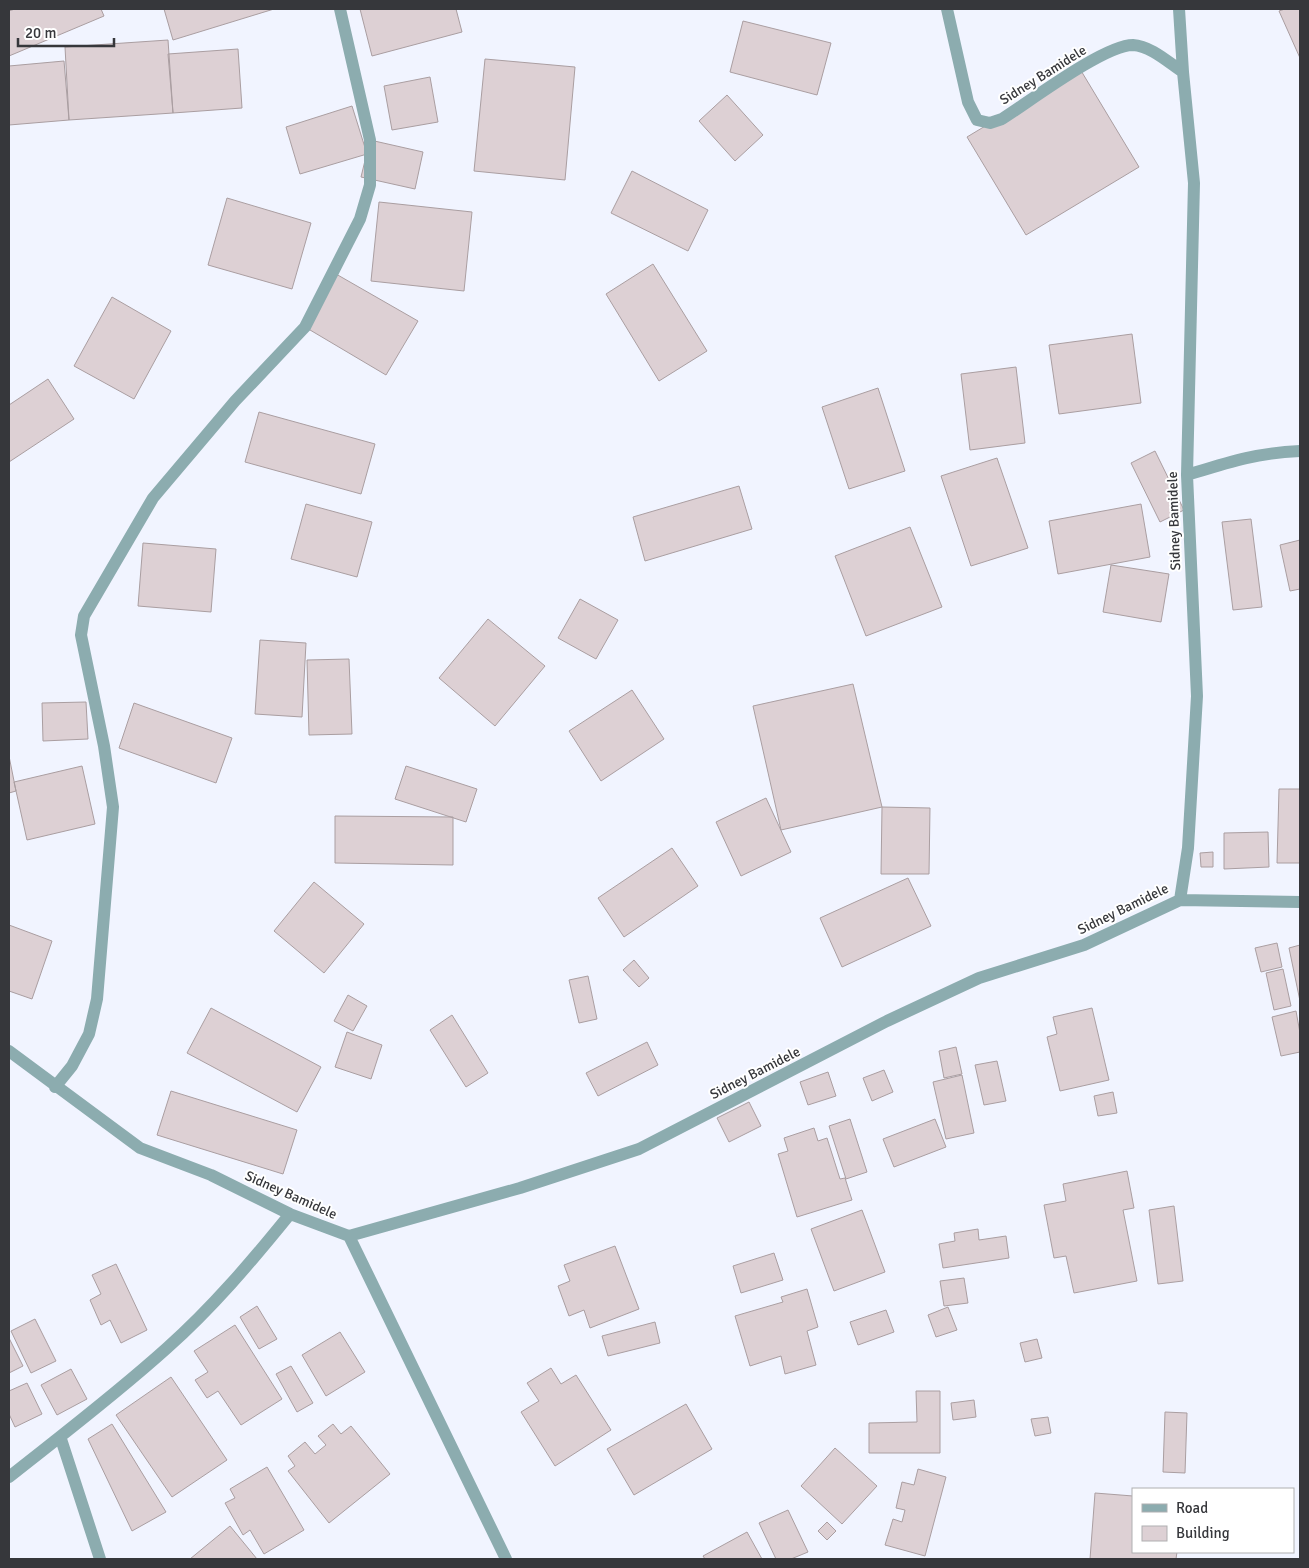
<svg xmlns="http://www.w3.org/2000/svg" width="1309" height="1568" viewBox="0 0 1309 1568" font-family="Signika,sans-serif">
  <rect width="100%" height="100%" fill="#f1f4ff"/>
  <path fill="#ddd0d4" stroke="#aa9ea1" d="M15,9h86l3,7 -95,40v-45z
    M164,9h110l-101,31z
    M360,9h96l6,23 -90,24z
    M1285,9h15v49l-21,-47z
    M743,21l88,22 -14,52 -87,-23z
    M168,40l5,73 -104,7 -4,-73z
    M238,49l4,59 -69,5 -5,-59z
    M485,59l90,8 -10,113 -91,-9z
    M64,61l5,59 -60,5v-59z
    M1080,69l59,98 -113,68 -59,-98z
    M430,77l8,45 -46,8 -8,-44z
    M727,95l36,40 -28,26 -36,-40z
    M352,106l15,48 -67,20 -14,-47z
    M370,140l53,12 -8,37 -54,-12z
    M632,171l76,39 -20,41 -77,-38z
    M227,198l84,25 -19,66 -84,-24z
    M379,202l93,10 -8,79 -93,-10z
    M653,264l54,87 -48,30 -53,-87z
    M336,274l82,47 -32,54 -81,-48z
    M112,297l59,34 -37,68 -60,-33z
    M1132,334l9,69 -82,11 -10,-69z
    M1016,367l9,76 -55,7 -9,-76z
    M48,379l26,40 -65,43v-57z
    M878,388l27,83 -56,18 -27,-82z
    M259,412l116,32 -14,50 -116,-32z
    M1155,451l29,59 -24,12 -29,-59z
    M997,458l31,90 -57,18 -30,-90z
    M739,486l13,43 -107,32 -12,-44z
    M306,504l66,18 -15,55 -66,-18z
    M1141,504l9,53 -92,17 -9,-53z
    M1251,519l11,88 -29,3 -11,-88z
    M910,527l32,80 -76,29 -31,-80z
    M1300,540v49l-10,2 -10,-46z
    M143,543l73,6 -5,63 -73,-6z
    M1111,565l58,9 -8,48 -58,-10z
    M580,599l38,21 -22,39 -38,-21z
    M488,619l57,47 -50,60 -56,-48z
    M260,640l46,3 -4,74 -47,-3z
    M349,659l3,75 -43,1 -2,-75z
    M853,684l29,123 -101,23 -28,-124z
    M632,690l32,49 -63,42 -32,-50z
    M86,702l2,37 -45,2 -1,-38z
    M134,703l98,35 -16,45 -97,-35z
    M9,756l7,35 -7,2z
    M82,766l13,58 -68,16 -13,-58z
    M406,766l71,23 -11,33 -71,-23z
    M1279,789h21v74h-23z
    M766,798l25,54 -50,24 -25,-54z
    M882,807l48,1 -1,66h-48z
    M335,816l118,1v48l-118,-2z
    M1268,832l1,35 -45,2v-36z
    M672,848l26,38 -74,51 -26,-39z
    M1213,852v15h-12l-1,-14z
    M908,878l23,48 -89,41 -22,-49z
    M314,882l50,42 -40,49 -50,-42z
    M9,925l43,16 -20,58 -23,-8z
    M1277,943l5,24 -21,5 -6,-24z
    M1300,945v56l-11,-53z
    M634,960l15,18 -10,9 -16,-17z
    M1283,969l8,37 -17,4 -8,-37z
    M588,976l9,43 -18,4 -10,-43z
    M348,995l19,11 -14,25 -19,-10z
    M211,1008l110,59 -24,45 -110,-59z
    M1092,1008l17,72 -49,11 -13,-54 10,-3 -4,-17z
    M1296,1011l4,22v19l-19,4 -9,-39z
    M452,1015l36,58 -22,14 -36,-57z
    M347,1032l35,13 -11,34 -36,-12z
    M647,1042l11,23 -60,31 -12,-23z
    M956,1047l6,27 -18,4 -5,-27z
    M997,1061l9,40 -22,4 -9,-40z
    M884,1070l9,22 -21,9 -9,-23z
    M828,1072l8,24 -28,9 -8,-23z
    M962,1075l12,58 -28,6 -13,-57z
    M171,1091l126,39 -14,44 -126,-39z
    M1113,1092l4,21 -19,3 -4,-20z
    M749,1102l12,24 -32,16 -12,-24z
    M850,1119l17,53 -21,7 -17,-53z
    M935,1119l11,28 -52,20 -11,-28z
    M814,1128l4,13 9,-3 13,41 5,-1 7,22 -55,17 -19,-63 10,-3 -4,-13z
    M1127,1171l7,37 -11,2 14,71 -63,12 -8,-37 -12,2 -10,-53 22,-4 -3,-17z
    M1174,1206l9,75 -25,3 -9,-74z
    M862,1210l23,62 -51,19 -23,-62z
    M978,1229l1,11 27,-4 3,22 -66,10 -4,-24 16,-3 -1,-8z
    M615,1246l24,63 -49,19 -6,-18 -15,6 -11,-30 12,-5 -6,-16z
    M774,1253l9,27 -42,13 -8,-27z
    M116,1264l31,66 -26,13 -11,-23 -9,5 -11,-25 11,-6 -9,-19z
    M964,1278l4,25 -24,3 -4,-25z
    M807,1289l11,38 -11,4 9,34 -31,9 -4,-18 -31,10 -15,-50 48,-14 -2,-5z
    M257,1306l20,33 -18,10 -19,-32z
    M948,1307l9,23 -21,7 -8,-22z
    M886,1310l8,22 -36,13 -8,-23z
    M35,1319l21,42 -25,12 -20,-42z
    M655,1322l5,21 -52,13 -6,-20z
    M235,1325l47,74 -41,26 -23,-34 -11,7 -12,-18 13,-8 -14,-21z
    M340,1332l25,40 -39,24 -24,-41z
    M9,1338l14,28 -14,7z
    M1037,1339l5,19 -17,4 -5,-19z
    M291,1366l22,37 -16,9 -21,-38z
    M551,1368l10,16 15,-9 35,55 -56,36 -34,-54 18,-11 -12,-18z
    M71,1369l16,30 -30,16 -16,-30z
    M171,1377l56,83 -55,37 -56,-82z
    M27,1383l15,31 -27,13 -6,-13v-23z
    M916,1391h24v62h-71v-30l48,-1z
    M974,1400l2,17 -23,3 -2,-17z
    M686,1404l26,45 -78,46 -27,-46z
    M1165,1412l22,1 -2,60 -22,-1z
    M1048,1417l3,16 -16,3 -4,-17z
    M112,1424l54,88 -34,19 -44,-92z
    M333,1424l8,10 10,-8 39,48 -61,49 -41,-52 7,-5 -7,-10 17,-14 10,12 11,-9 -8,-9z
    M835,1448l42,38 -35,38 -41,-38z
    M267,1467l37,63 -40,24 -14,-24 -7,5 -18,-32 10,-5 -5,-9z
    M918,1469l28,8 -21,79 -40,-11 8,-26 9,3 3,-12 -9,-2 6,-26 12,3z
    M1095,1493l38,3v56h44l-1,7h-86z
    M788,1510l20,42 -17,7h-15l-17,-36z
    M827,1522l9,9 -9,9 -9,-9z
    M230,1526l27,33h-67z
    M747,1532l15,27h-57l-2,-3z"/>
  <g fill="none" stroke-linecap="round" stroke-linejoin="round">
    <path stroke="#8cacaf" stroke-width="12" d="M1179,9l4,63
      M1187,475c42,-13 68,-22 113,-24
      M1180,900l120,2
      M9,1051l131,97 71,27 79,39 59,22 171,-48 119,-39 248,-128 92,-43 105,-33 96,-45 8,-52 9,-152 -10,-221 7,-292 -11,-111c-14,-9 -32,-26 -50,-27 -29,0 -104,57 -131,74l-12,4 -13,-3 -9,-18 -21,-93
      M55,1087l17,-21 17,-32 8,-35 16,-192 -9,-61 -23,-111 3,-19 69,-118 82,-97 70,-74 55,-108 10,-34v-45l-30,-131
      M349,1236l157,323
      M61,1439l39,120
      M9,1477c53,-42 107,-83 158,-129 45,-40 85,-87 123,-134"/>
  </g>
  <g text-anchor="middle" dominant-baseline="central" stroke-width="4" stroke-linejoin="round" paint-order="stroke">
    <g font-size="14" fill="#36373b" stroke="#fff">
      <text transform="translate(1043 75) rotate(-32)">Sidney Bamidele</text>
      <text transform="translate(1174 521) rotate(-92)">Sidney Bamidele</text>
      <text transform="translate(1123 909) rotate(-26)">Sidney Bamidele</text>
      <text transform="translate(755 1073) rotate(-27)">Sidney Bamidele</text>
      <text transform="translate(291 1195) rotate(24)">Sidney Bamidele</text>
    </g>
  </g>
  <rect width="1309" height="1568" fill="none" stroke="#36373b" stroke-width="20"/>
  <rect x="1132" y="1488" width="162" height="65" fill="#ffffff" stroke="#afafb1"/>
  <rect x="1142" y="1504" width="25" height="8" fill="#8cacaf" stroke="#afafb1"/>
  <text x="1176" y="1513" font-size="15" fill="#36373b">Road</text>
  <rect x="1142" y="1526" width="25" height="15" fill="#ddd0d4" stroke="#afafb1"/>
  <text x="1176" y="1538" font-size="15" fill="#36373b">Building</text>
  <path d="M18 38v8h96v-8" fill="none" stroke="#36373b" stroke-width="2.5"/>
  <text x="25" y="38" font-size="15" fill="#36373b" stroke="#ffffff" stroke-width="4" paint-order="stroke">20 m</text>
</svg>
